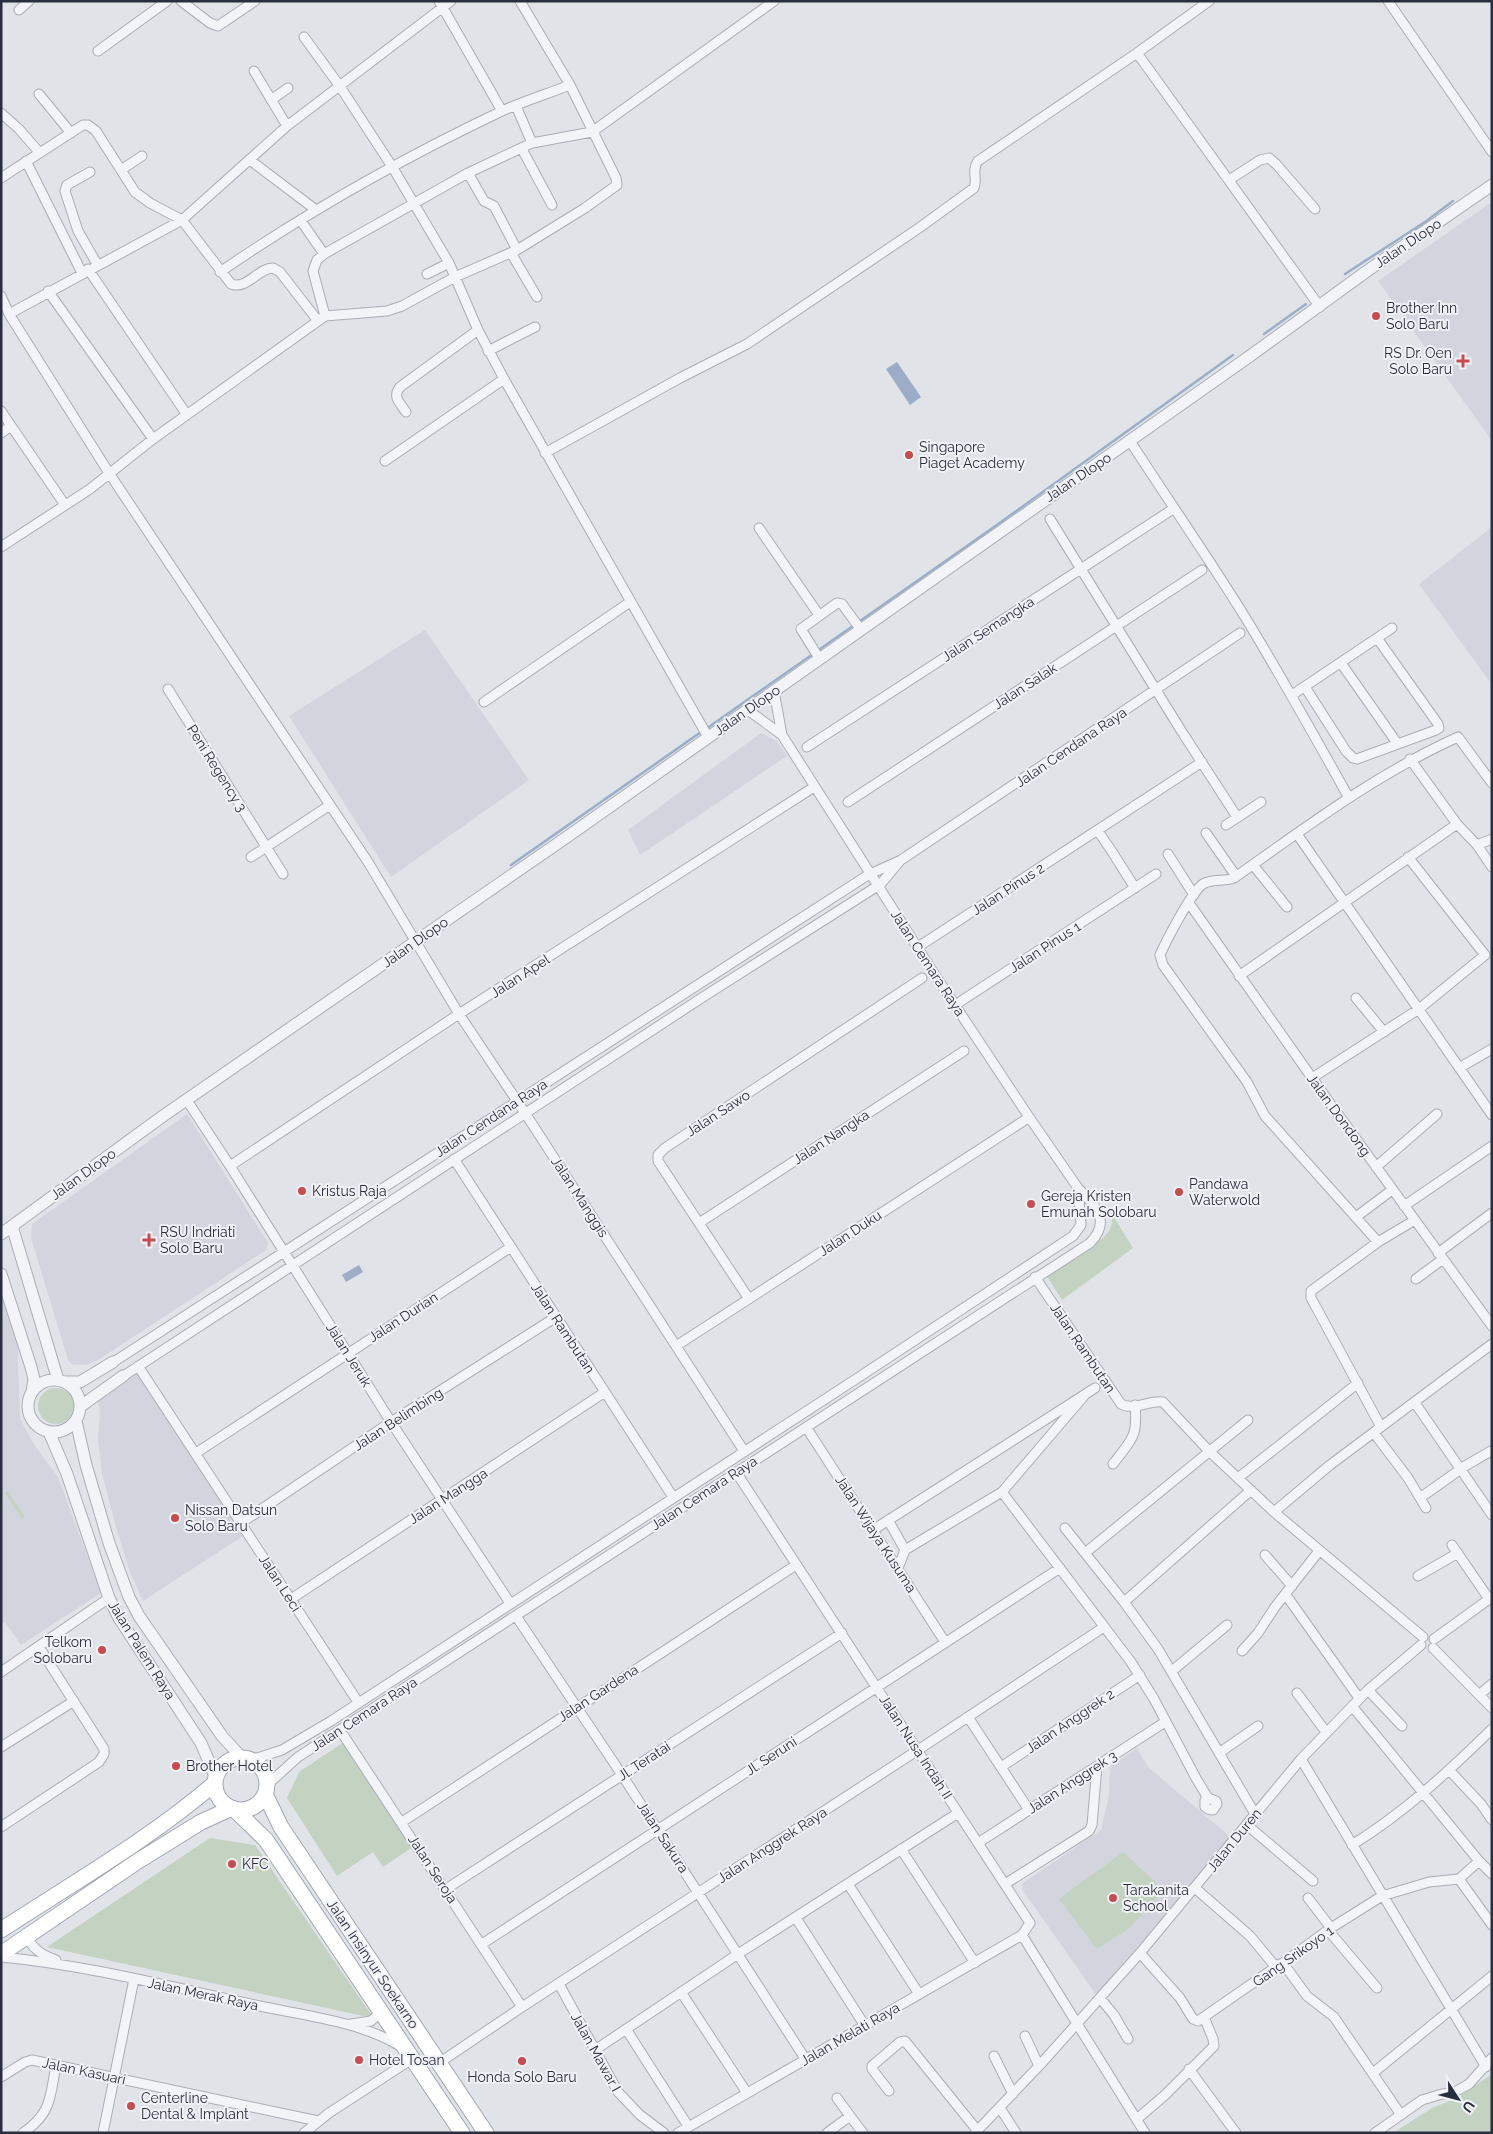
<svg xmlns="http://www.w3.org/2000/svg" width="1493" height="2134" viewBox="0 0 1493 2134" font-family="Raleway,sans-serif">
  <rect width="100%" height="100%" fill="#e0e3e8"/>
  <path fill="#d2d5dd" d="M1492,202v239l-114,-160z
    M1492,527v158l-73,-101z
    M425,630l104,150 -138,97 -102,-161z
    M761,733l16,8 10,15 -147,99 -12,-25z
    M187,1114l81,129 -2,7 -168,110 -12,5 -15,-1 -3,-4 -37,-122 1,-14z
    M1,1296l16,41 3,82 15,27 23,31 43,116 -80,52 -16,-23 -4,2z
    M138,1371l108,163 -103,67 -13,-29 -14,-45 -14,-54 -4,-33 2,-29 -3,-14z
    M1137,1748l11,19 86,73 -135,159 -77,-110 1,-6 78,-53 8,-35 1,-29z"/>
  <path fill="#c4d2c2" d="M1110,1211l23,37 -71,52 -16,-25 58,-38c8,-8 10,-15 6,-26z
    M38 1406a18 18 0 1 1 36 0a18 18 0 1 1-36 0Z
    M8,1491l17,26 -3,2 -17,-26z
    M347,1740l67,106 -31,21 -10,-15 -36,24 -50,-78 12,-26z
    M210,1838l45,7 117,171 -4,1 -321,-70z
    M1123,1852l41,38 -34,38 -33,21 -38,-50z
    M1492,2074v59h-99l39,-25 25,-10z"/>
  <path fill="#9dadc7" d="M897,362l24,35 -11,8 -24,-36z
    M359,1265l4,7 -17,10 -4,-7z"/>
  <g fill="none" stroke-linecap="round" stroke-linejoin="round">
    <path stroke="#9dadc7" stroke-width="2.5" d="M1345,274l80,-52 28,-21
      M1264,334l42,-30
      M706,729l288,-202 239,-172
      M511,865l190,-133"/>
    <g stroke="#a9adb5" stroke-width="11">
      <path id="minor" d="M181,1l29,22 8,3 37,-25
        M439,1l63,110
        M1388,1l104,151
        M19,10l10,-9
        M304,37l35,48 54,83 56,95 29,67 26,49 204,358
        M98,51l69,-50
        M1137,53l183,254
        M254,71l33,55
        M39,94l32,39
        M271,100l17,-12
        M516,106l16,37
        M1,113l18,16 20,23
        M522,149l30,56
        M250,160l66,50
        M26,161l56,112
        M121,170l21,-14
        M90,172l-23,13 -2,6 13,40 19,33
        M468,173l16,28 10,5 23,44
        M1,178l82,-53h5l8,6 39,61 15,11 32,17 49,64c16,6 27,-16 42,-16l7,4 38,49
        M1229,180l31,-20 9,-2 7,6 39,45
        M301,221l23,33
        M511,253l26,44
        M88,269l99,146
        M220,272c89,-61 185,-115 282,-161 22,-10 45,-17 68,-26
        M427,274l22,-11
        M48,291l105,148
        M1,296l8,18 100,159 259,389 91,152 66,99 219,338
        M9,314l173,-94 105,-94 164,-125
        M325,316l-12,-45 4,-11 7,-6 144,-81 64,-30 60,-11 182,-131
        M488,351l47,-24
        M1,411l64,94
        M406,412c-6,-9 -14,-15 -6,-25l78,-57
        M1,433l10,-7
        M1130,441c38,59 78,116 115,176 36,59 70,120 104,181
        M545,453l135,-75 67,-34 172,-116 55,-40c4,-9 -3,-18 4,-27l159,-108 72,-52
        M385,461l119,-82
        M1050,519l132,213
        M759,528l60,87
        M1,547l89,-58 63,-50 172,-123 62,-5 15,-5 53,-29 62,-27 68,-42 32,-23 -1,-7 -46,-93 -50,-84
        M819,658l-18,-29 36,-26 5,1 19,26
        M1341,663l56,80
        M1305,687l41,64 7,7 4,1 79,-29 3,-2 -1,-4 -61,-86
        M168,689l115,185
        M1292,695l100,-67
        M484,702l146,-100
        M748,710l34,25
        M1184,735l53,82
        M807,747l363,-236
        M1410,759l47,65 20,21 15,22
        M848,802l354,-232
        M1226,825l35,-23
        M1098,831l17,25
        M1206,833l30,43
        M1297,834l195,281
        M1477,845l15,-6
        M1168,854l26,41
        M251,857l79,-52
        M1116,858l19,30
        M1253,865l34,42
        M870,874l31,-14 339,-227
        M879,886l20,-24
        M1189,903l135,192 168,231
        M918,947l284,-185
        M1239,976l218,-152
        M1356,998l28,34
        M955,1005l201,-131
        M1459,1068l33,-19
        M1312,1078l107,-69 66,-54 -77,-98
        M190,1105l40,61 161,256 119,181
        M454,1159l219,338
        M230,1166l229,-152 352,-225
        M1376,1167l61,-53
        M1404,1206l88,-60
        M1356,1217l36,-27
        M699,1223l265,-172
        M1378,1242l-113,-126 -18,-34 -84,-117 -3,-10c6,-14 32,-64 43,-71 9,-6 22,-2 31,-6 72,-51 144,-105 224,-141l34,46
        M1438,1253l54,-40
        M1035,1277l86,127c12,7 29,-4 42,-2l46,49 65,61 149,125
        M1416,1279l27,-20
        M749,1299l-91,-138v-6l7,-7 257,-170
        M676,1346l349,-226
        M115,1361l753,-486
        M138,1366l218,333
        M125,1375l578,-378 173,-110
        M1084,1396l-82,96 129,170 23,37 43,81 11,18 8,3 1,3 -4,6 -5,-1 -3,-2v-7l3,-2
        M1415,1403l77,112
        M806,1427l139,215
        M1381,1427l-65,-120 -5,-9v-7l67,-49 37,-22
        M1374,1433l34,45 18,30
        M196,1453l315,-206
        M1113,1464c19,-25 25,-27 22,-59
        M1238,1478l120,-95
        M1420,1498l45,-32 26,-15
        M1274,1512l56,-47 162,-121
        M888,1520l17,30 -7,18
        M241,1523l150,-101 165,-105
        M1065,1528l59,74 34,47 97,165
        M873,1530l222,-142
        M1452,1545l37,54
        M905,1550l97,-58
        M1085,1553l163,-133
        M1265,1555l27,31
        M1418,1576l40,-23
        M1286,1595l73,103
        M291,1599l314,-207
        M1124,1602l127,-112
        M516,1616l106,159 184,285
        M1434,1639l58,-42
        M1433,1648l59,60
        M1242,1651l16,-18 17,-26 44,-56
        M1172,1671l55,-46
        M1,1672l108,-74
        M1368,1690l34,36
        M1297,1693l29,39
        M1479,1695l13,-11
        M1352,1706l127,155 13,13
        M968,1717l61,93
        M342,1733l180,274
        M1,1747l73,-46
        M1219,1753l39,-27
        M1301,1759l185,308
        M251,1760l31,-10 49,-29 525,-342 217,-143 8,-11 -3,-37
        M1001,1767l139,-92
        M1450,1771l31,33 11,16
        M267,1785l31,-28 792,-514c22,-22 5,-38 -12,-55l-49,-71 -96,-145 -151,-237 -8,-44
        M402,1822l394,-257
        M1247,1825l66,56
        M1,1827l98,-65 5,-8v-5l-65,-102
        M978,1843l187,-121
        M1352,1845c53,-33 96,-73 140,-116
        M901,1849l74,114
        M1459,1879l33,46
        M848,1884l71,110
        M1005,1884l84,-53 3,-6 5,-59
        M1195,1888l55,48 25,30
        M446,1889l396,-256
        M1308,1898l23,30
        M796,1918l69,108
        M1328,1930l49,58
        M1022,1935l123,198
        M26,1936c7,13 16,19 30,24
        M482,1944l578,-376
        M1140,1953l40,45 13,21 5,2 75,-52 2,-3 8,-3 48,-35 51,-32 47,-14 30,-3 20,-18
        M1,1957c86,8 170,30 254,48 45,10 105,16 145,41
        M1283,1963l24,33 27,21 67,98
        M559,1984l59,108 22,23 24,18
        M681,1992l66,101
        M1100,1998l14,17 14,24
        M351,2024l20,-3 10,-9
        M626,2029l62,97
        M1025,2036l14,30
        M595,2050l143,-96 220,-141
        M994,2056l19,38
        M439,2063l83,-56 396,-257 186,-123
        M1189,2069l47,64
        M1373,2073l119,-97
        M1,2077l24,-15 7,-2 286,61
        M889,2091l-17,-22v-3l28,-24 5,-1 72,89
        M837,2098l13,18
        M1000,2108l16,25
        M1137,2119l28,-24 49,-49 -1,-7 -9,-22
        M23,2133c29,-20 27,-36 33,-68
        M103,2133l31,-154
        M304,2133l25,-20 83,-54
        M678,2133l344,-198 8,-12 -294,-451
        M827,2133l23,-17 13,17
        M975,2133l64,-67 101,-113 161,-194 67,-69 53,-45
        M1375,2133l47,-33 20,-6 11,-1 16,-9 23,-26"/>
    </g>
    <g stroke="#a9adb5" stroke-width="13">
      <path id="tertiary" d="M12,1226l46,154
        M1,1234l162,-118 401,-277 686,-483 117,-85 125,-86
        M1,1274l30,93 3,12 -2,13
        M28 1406a26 26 0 1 1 52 0a26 26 0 1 1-52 0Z
        M64,1382h16l33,-20
        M81,1406l42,-30
        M76,1421l10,44 23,78 20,54 10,19 83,120 20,22
        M49,1432l18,42 42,124 10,20 82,125 15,35"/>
    </g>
    <g stroke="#a0a6b4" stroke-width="17">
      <path id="primary" d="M215 1784a26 26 0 1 1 52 0a26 26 0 1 1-52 0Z
        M265,1794l16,33 205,306
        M234,1809l32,31 196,293
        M1,1930c72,-47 149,-91 214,-147
        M1,1954l137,-93 63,-39 31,-14"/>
    </g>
    <use href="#minor" stroke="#f3f4f7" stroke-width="9"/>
    <use href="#tertiary" stroke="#f3f4f7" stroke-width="11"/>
    <use href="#primary" stroke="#fff" stroke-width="15"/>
  </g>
  <g fill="#c84b50" stroke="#f0f2f6" stroke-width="2">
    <circle cx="1376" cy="316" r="5"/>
    <path d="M1460.5 353.5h5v5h5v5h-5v5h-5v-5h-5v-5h5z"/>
    <circle cx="909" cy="455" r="5"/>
    <circle cx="302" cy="1191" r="5"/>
    <circle cx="1179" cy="1192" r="5"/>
    <circle cx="1031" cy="1204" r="5"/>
    <path d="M146.5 1232.5h5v5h5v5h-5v5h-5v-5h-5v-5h5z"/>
    <circle cx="175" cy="1518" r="5"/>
    <circle cx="102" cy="1650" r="5"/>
    <circle cx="176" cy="1766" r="5"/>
    <circle cx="232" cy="1864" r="5"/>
    <circle cx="1113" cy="1898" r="5"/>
    <circle cx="359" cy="2060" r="5"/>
    <circle cx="522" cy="2061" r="5"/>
    <circle cx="131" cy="2106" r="5"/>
  </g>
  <g text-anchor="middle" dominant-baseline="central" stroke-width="4" stroke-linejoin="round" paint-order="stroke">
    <g font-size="14" fill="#2a2f3f" stroke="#f0f2f6">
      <text transform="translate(1408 243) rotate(-34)">Jalan Dlopo</text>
      <text transform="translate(1078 477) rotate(-34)">Jalan Dlopo</text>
      <text transform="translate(988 629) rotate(-33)">Jalan Semangka</text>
      <text transform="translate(1025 686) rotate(-33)">Jalan Salak</text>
      <text transform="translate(747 710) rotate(-35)">Jalan Dlopo</text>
      <text transform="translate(1071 747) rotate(-34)">Jalan Cendana Raya</text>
      <text transform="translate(217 768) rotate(58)">Peni Regency 3</text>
      <text transform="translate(1008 889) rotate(-33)">Jalan Pinus 2</text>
      <text transform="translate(415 942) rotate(-35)">Jalan Dlopo</text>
      <text transform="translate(1045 947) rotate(-33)">Jalan Pinus 1</text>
      <text transform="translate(928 963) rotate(57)">Jalan Cemara Raya</text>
      <text transform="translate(520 976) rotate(-33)">Jalan Apel</text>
      <text transform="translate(718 1113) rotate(-33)">Jalan Sawo</text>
      <text transform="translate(1339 1115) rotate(54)">Jalan Dondong</text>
      <text transform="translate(491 1118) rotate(-33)">Jalan Cendana Raya</text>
      <text transform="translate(831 1137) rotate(-33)">Jalan Nangka</text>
      <text transform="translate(83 1174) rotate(-36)">Jalan Dlopo</text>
      <text transform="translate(580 1197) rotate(57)">Jalan Manggis</text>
      <text transform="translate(850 1233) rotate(-33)">Jalan Duku</text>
      <text transform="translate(403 1317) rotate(-33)">Jalan Durian</text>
      <text transform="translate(563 1328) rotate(57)">Jalan Rambutan</text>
      <text transform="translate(1083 1348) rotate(56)">Jalan Rambutan</text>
      <text transform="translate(349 1355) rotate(58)">Jalan Jeruk</text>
      <text transform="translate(398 1419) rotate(-33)">Jalan Belimbing</text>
      <text transform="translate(704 1493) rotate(-33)">Jalan Cemara Raya</text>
      <text transform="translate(448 1496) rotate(-33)">Jalan Mangga</text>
      <text transform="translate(876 1534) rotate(57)">Jalan Wijaya Kusuma</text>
      <text transform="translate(280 1583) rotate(57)">Jalan Leci</text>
      <text transform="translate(142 1650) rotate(58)">Jalan Palem Raya</text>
      <text transform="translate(598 1693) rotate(-33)">Jalan Gardena</text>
      <text transform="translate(364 1714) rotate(-33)">Jalan Cemara Raya</text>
      <text transform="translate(1070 1721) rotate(-34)">Jalan Anggrek 2</text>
      <text transform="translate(916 1747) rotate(57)">Jalan Nusa Indah II</text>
      <text transform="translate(771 1756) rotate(-33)">Jl. Seruni</text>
      <text transform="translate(644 1761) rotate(-33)">Jl. Teratai</text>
      <text transform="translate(1072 1782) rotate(-33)">Jalan Anggrek 3</text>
      <text transform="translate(663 1837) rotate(57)">Jalan Sakura</text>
      <text transform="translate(1234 1840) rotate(-51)">Jalan Duren</text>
      <text transform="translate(772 1845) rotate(-33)">Jalan Anggrek Raya</text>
      <text transform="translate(433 1869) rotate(57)">Jalan Seroja</text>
      <text transform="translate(1293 1956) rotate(-35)">Gang Srikoyo 1</text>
      <text transform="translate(373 1964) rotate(56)">Jalan Insinyur Soekarno</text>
      <text transform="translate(203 1994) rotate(12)">Jalan Merak Raya</text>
      <text transform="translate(850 2034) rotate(-30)">Jalan Melati Raya</text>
      <text transform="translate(596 2052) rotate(61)">Jalan Mawar I</text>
      <text transform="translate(84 2071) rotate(12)">Jalan Kasuari</text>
    </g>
    <g font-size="14" fill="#2a2f3f" stroke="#f0f2f6" text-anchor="start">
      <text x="1386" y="308">Brother Inn<tspan x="1386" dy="16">Solo Baru</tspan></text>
      <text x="1452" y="353" text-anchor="end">RS Dr. Oen<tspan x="1452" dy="16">Solo Baru</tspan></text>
      <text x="919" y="447">Singapore<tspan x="919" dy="16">Piaget Academy</tspan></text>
      <text x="1189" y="1184">Pandawa<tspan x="1189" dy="16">Waterwold</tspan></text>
      <text x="312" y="1191">Kristus Raja</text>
      <text x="1041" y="1196">Gereja Kristen<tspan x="1041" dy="16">Emunah Solobaru</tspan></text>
      <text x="160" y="1232">RSU Indriati<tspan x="160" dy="16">Solo Baru</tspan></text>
      <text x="185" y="1510">Nissan Datsun<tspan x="185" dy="16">Solo Baru</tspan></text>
      <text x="92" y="1642" text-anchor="end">Telkom<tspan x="92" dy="16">Solobaru</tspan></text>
      <text x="186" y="1766">Brother Hotel</text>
      <text x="242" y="1864">KFC</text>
      <text x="1123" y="1890">Tarakanita<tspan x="1123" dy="16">School</tspan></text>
      <text x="369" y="2060">Hotel Tosan</text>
      <text x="522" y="2077" text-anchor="middle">Honda Solo Baru</text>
      <text x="141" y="2098">Centerline<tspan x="141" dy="16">Dental &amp; Implant</tspan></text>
    </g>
  </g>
  <rect width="1493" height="2134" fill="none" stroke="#2a2f3f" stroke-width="5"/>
  <g transform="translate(1458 2099) rotate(126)" stroke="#f0f2f6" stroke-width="4" paint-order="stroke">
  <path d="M0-4L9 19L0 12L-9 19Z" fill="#2a2f3f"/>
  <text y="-8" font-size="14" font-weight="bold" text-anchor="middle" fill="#2a2f3f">U</text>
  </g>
</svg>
